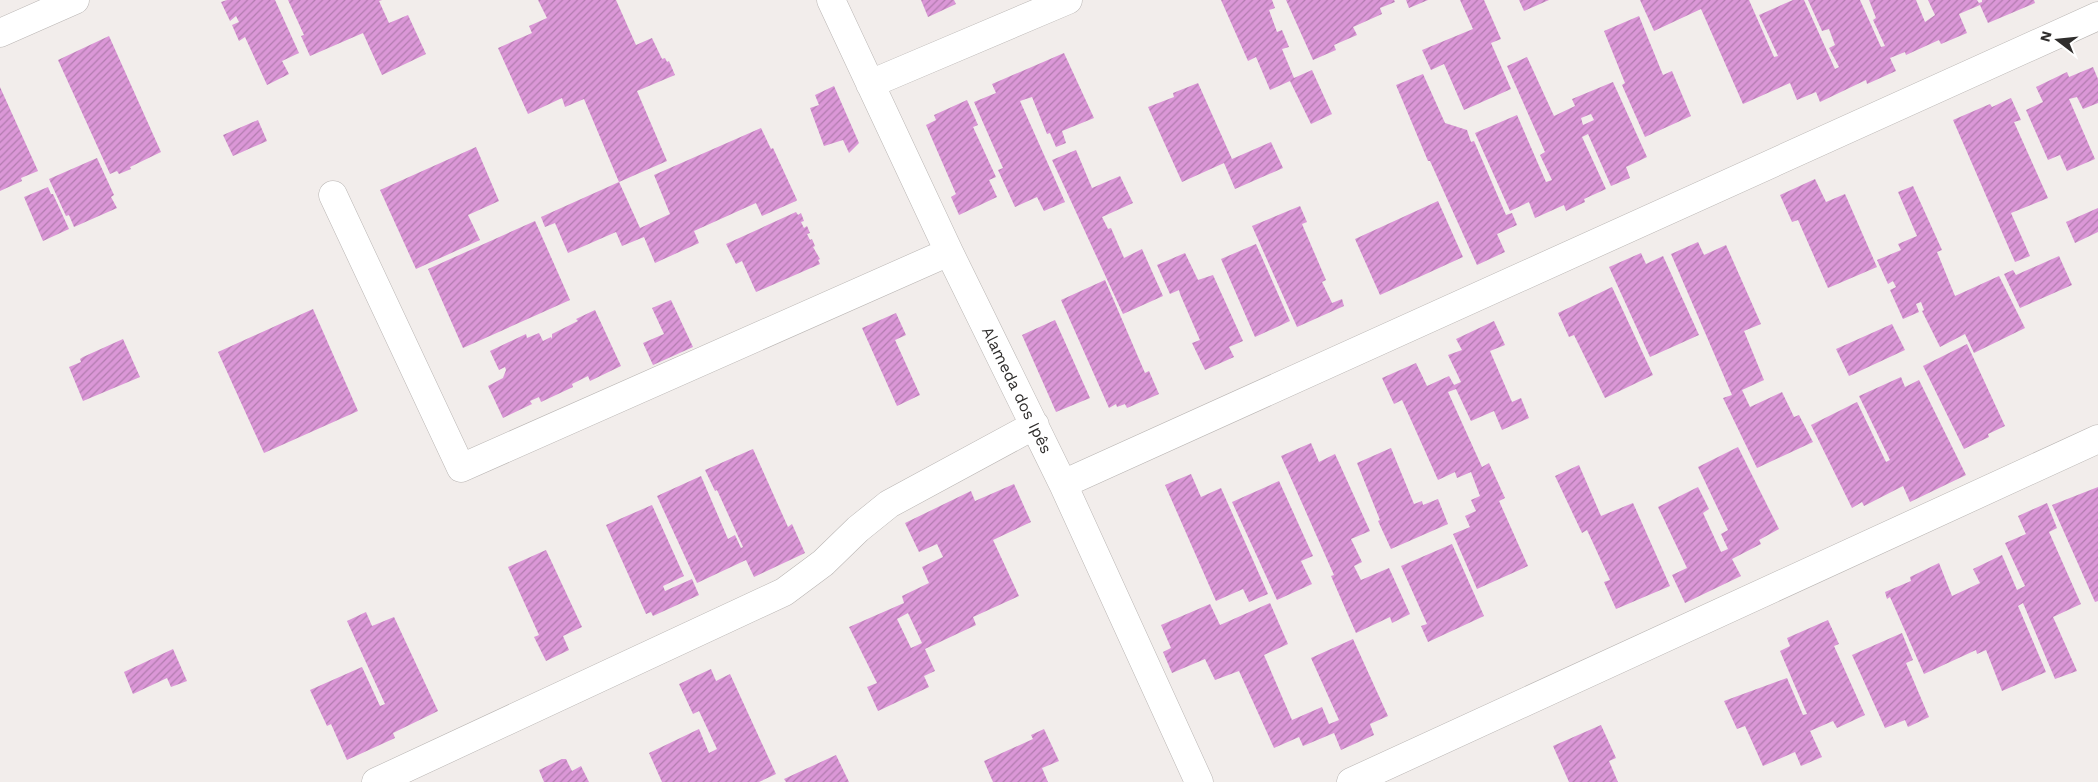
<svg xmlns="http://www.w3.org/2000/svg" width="2098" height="782" viewBox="0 0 2098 782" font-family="'Work Sans',sans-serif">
  <defs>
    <pattern id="building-hatch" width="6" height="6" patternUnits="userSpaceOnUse" patternTransform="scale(1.25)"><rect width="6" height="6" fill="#db97d7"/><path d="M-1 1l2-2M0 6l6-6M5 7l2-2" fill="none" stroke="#b27caf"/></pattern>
  </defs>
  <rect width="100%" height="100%" fill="#f2edeb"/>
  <path fill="url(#building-hatch)" fill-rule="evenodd" d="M227,0h48l24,53 -17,8 7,13 -22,11 -22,-48 -6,4 -7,-16 7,-3 -3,-6 -6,5 -9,-19z
    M288,0h94l-3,1 10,22 19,-8 18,39 -44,21 -19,-42 -53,23 -9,-20 3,-1z
    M538,0h78l20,45 16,-7 10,21 3,-1 2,4 2,-1 6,14 -38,16 30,70 -48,21 -35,-83 -19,8 -3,-9 -34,16 -30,-66 34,-15 -3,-7 18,-8z
    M921,0h33l2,4 -28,13z
    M1221,0h51l3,8 -6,2 8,22 5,-2 7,17 -7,2 12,29 18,-8 20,44 -21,10 -21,-43 -20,9 -14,-33 -8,4z
    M1286,0h108l1,2 -15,6 2,6 -29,13 4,8 -23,10 2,5 -23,10z
    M1406,0h22l-19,8z
    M1460,0h24l17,39 -10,4 20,46 -47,21 -20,-46 -13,6 -9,-20 51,-21z
    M1519,0h30l-25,11z
    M1640,0h109l25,57 4,-1 -19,-41 34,-15h11l31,69 4,-2 -10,-19 6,-3 -6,-16 -7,2 -14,-31h52l21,47 4,-1 -12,-26 3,-2 -7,-18h47l9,22 10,-7 -7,-15h49l2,3 3,-1v-2h52l1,3 -47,20 -8,-18 -21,9 8,19 -26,11 -2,-4 -33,15 -1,-3 -15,6 6,13 -29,13 -1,-4 -46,22 -4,-10 -19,8 -7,-17 -47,21 -42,-95 -47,22z
    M1639,16l24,59 9,-4 19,45 -46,21 -23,-52 3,-2 -21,-52z
    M109,36l52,116 -31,15 1,2 -12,5 -2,-3 -7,3 -52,-114z
    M1064,53l30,65 -32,13 4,12 -10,4 -6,-14 -3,1 -15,-37 -12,4 45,101 -21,9 -7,-14 -22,10 -17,-37 5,-2 -29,-66 22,-9 -4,-9z
    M1527,57l27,59 21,-10 -3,-7 41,-17 34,75 -21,10 4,11 -19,8 -23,-52 -6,3 24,52 -22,10 1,3 -19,9 -2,-6 -29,13 -6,-16 -19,9 -35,-78 42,-18 29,67 6,-2 -12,-25 5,-3 -38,-86zM1591,114l3,6 -11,5 -2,-7z
    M2093,67l5,12v24l-15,6 -6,-12 -8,2 26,60 -28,12 -7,-16 -12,5 -22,-50 17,-8 -7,-15 31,-15 2,5z
    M1423,74l22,49 22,7 4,12 3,-1 32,74 6,-2 5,12 -20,9 8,18 -28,13 -47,-104h-2l-32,-76z
    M1198,83l34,76 39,-17 12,26 -48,21 -11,-26 -42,19 -34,-75 26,-10 -1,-4z
    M834,86l25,57 -10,10 -6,-13 -19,6 -14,-38 9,-3 -4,-10z
    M0,87l38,84 -17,7 1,3 -22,10z
    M2011,98l10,22 -7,2 34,76 -37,15 19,43 -15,6 -62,-142 37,-16 2,3z
    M967,100l11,25 -5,2 23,50 -7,3 8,17 -38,18 -8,-18 5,-3 -30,-69 10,-5 -2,-5z
    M258,120l9,21 -34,15 -10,-21z
    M761,128l10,21 2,-1 24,52 -1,1 -34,15 -6,-13 -62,28 5,12 -44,20 -11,-26 -22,9 -6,-14 -48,21 -13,-30 -10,4 -4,-10 78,-35 21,46 30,-14 -16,-39z
    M476,147l23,54 -31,14 12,25 -64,29 -36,-79z
    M1076,150l16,38 28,-12 13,27 -31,14 6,12 3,-1 13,30 18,-9 21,47 -40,18 -71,-154z
    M97,158l17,37 -3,2 6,11 -43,19 -5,-12 -3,1 -17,-37z
    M1815,179l11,23 19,-8 32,73 -49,21 -30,-68 -6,2 -12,-27z
    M1913,186l29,64 -5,2 18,44 44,-20 26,52 -51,25 -9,-19 -25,13 -18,-36 2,-1 -3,-8 -5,2 3,8 -16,7 -13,-29 6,-3 -3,-6 -5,3 -11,-24 24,-10 -3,-6 19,-8 -19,-44z
    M48,187l3,7h2l16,35 -26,12 -19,-44z
    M1438,201l25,56 -83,38 -25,-56z
    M1300,206l7,16 -5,2 24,56 -4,2 10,21 10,-4 2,7 -47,21 -45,-101z
    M2098,208v24l-23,11 -9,-21z
    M796,212l2,3 3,-2 3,8 -3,1 3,6 3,-2 3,7 -3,1 3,6 2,-1 3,7 -2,1 7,12 -2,1 2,4 -64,28 -14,-31 -6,3 -10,-20z
    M535,221l35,79 -107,48 -35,-79z
    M1698,242l6,13 22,-10 35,79 -17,7 20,49 -22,10 8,17 32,-15 12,25 5,-2 14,27 -56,26 -34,-70 9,-3 -61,-141z
    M1256,244l34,77 -35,16 -34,-78z
    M1185,253l13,27 15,-5 30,66 -14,6 5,10 -29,13 -13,-27 8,-3 -20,-46 -1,-4 -9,4 -13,-29z
    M1641,253l5,11 17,-8 36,79 -49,22 -41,-90z
    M2059,256l13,29 -52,23 -16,-34 9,-4 3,5z
    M1105,280l40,93 4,-2 10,23 -32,14 -2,-4 -8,3 -1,-3 -7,4 -48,-108z
    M1612,287l41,88 -48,23 -31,-63 -5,2 -11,-24z
    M671,300l22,47 -40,18 -10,-22 21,-9 -12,-26z
    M313,309l45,102 -94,42 -46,-101z
    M595,310l26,56 -31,15 -2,-5 -16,8 1,3 -32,15 -2,-5 -9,4 2,3 -29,14 -15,-32 15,-8 3,-8 -1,-3 -6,3 -9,-19 36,-17 1,4 12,-5 4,8 8,-4 1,2v-5l26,-13 -2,-2z
    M896,313l10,22 -11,5 25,55 -23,11 -35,-78z
    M1055,320l35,78 -34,14 -34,-77z
    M1494,321l11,24 -15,6 22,51 9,-4 8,20 -27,12 -8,-19 -23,10 -15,-32 -8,3 34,75 7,-4 16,35 -6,3 29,65 -51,23 -24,-55 17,-7 -5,-11 11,-5 -5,-11 9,-4 -9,-24 -14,6 -2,-6 -17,8 -36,-80 -8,4 -12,-26 34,-15 11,23 22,-10 5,9 7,-3 -13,-27 14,-5 -6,-11z
    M1892,324l13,26 -56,26 -13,-27z
    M123,339l17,38 -57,24 -14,-34 12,-5 -1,-3 3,-2z
    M1967,344l38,82 -17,8 1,3 -25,12 -41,-83z
    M1901,377l4,10 14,-7 47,95 -56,27 -7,-16 -39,20 -2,-4 -10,6 -41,-83 46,-23 29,60 4,-2 -31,-64z
    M1311,443l8,19 16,-8 35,77 -19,8 11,23 -8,4 7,14 28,-12 21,46 -18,9 -2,-6 -34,16 -25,-57 3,-1 -53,-119z
    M1738,447l41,82 -20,11 2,4 -29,15 9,17 -56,27 -13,-28 15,-7 -29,-61 40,-20 11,22 -6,4 18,39 7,-3 -7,-15 7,-4 -30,-63z
    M1391,448l23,56 8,-3 1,4 15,-6 10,25 -57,25 -13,-28 2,-1 -23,-57z
    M753,449l35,78 4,-3 13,29 -51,24 -8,-17 -49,23 -40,-87 44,-20 27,63 7,-4 6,13 2,-1 -26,-57 -2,1 -10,-21z
    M1579,465l22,51 32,-13 37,83 -54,23 -12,-27 6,-2 -23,-50 -5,3 -27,-57z
    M1191,474l10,23 20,-9 47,106 -19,8 -6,-13 -27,12 -51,-116z
    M1279,481l34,75 -12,5 11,23 -35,16 -45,-98z
    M1014,484l17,38 -38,18 26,56 -46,21 3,8 -51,24 10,22 -11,5 5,11 -51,24 -11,-24 10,-4 -28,-56 55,-24 -2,-7 27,-13 -7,-16 21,-10 -6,-13 -18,8 -14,-29 66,-32 4,10zM908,613l14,30 -11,5 -14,-29z
    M2098,487v114l-3,1 -43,-97z
    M2047,503l10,25 -8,4 32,72 -28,13 24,54 -22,8 -32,-76 -5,3 28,66 -44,19 -16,-41 -9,4 -1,-4 -52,24 -34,-77 -3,2 -2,-7 26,-11 -1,-4 29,-14 13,33 28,-13 -7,-14 29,-14 15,35 8,-4 -20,-43 21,-9 -8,-18z
    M652,505l32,71 -21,10 2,5 27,-12 7,16 -46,21 -2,-4 -5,2 -40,-89z
    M1452,544l32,72 -56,26 -7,-16 6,-2 -26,-58z
    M546,550l36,77 -19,9 6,14 -23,11 -12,-24 5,-2 -31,-68z
    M1270,603l18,41 -24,11 28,65 30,-13 7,17 10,-4 -28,-62 42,-19 35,77 -18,8 4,11 -33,15 -7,-17 -31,13 -4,-9 -25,11 -35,-77 -24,9 -10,-21 -33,14 -9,-21 8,-4 -10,-23 49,-21 10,21z
    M366,612l6,14 22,-9 44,94 -45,22 2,5 -48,22 -16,-36 -4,2 -17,-36 52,-23 18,39 5,-2 -38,-83z
    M1828,620l11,24 -5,2 31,69 -28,13 -4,-7 -23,10 12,26 -21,9 -6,-14 -32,14 -18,-40 -8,3 -13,-28 63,-23 16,37 4,-1 -27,-63 10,-5 -3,-8z
    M1902,633l11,27 -7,3 23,54 -21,10 -3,-7 -20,8 -33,-73z
    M173,649l14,32 -16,6 -4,-9 -34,16 -9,-22z
    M711,669l5,12 14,-7 46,100 -17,8h-97l-13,-29 50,-24 10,24 8,-4 -18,-38 -6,3 -14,-30z
    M1601,725l15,33 -7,3 9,21h-49l-16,-36z
    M1044,729l15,32 -17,7 6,14h-55l-9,-21 49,-22 -2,-4z
    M836,755l13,27h-63l-2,-3z
    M562,759h4l6,12 9,-5 8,16h-45l-5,-12z"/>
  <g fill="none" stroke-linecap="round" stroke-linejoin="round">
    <g stroke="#b9b5b3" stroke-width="29">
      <path id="minor" d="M831,0l118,252 114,232 136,298
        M0,33l75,-33
        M870,84l198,-84
        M333,195l128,273 488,-216
        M1063,484l1035,-468
        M376,782l408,-190 39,-29 35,-34 31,-25 146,-79
        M1351,782l747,-343"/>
    </g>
    <use href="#minor" stroke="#fff" stroke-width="28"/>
  </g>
  <g text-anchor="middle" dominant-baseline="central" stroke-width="4.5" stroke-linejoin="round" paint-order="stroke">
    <g font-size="16" fill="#2f2d2c" stroke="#fff">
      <text transform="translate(1017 390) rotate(64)">Alameda dos Ipês</text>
    </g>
  </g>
  <g transform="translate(2058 40) rotate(286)" stroke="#ffffff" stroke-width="4" paint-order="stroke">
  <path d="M0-4L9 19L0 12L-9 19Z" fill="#2f2d2c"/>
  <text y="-8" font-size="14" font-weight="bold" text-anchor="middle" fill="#2f2d2c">N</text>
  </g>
</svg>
